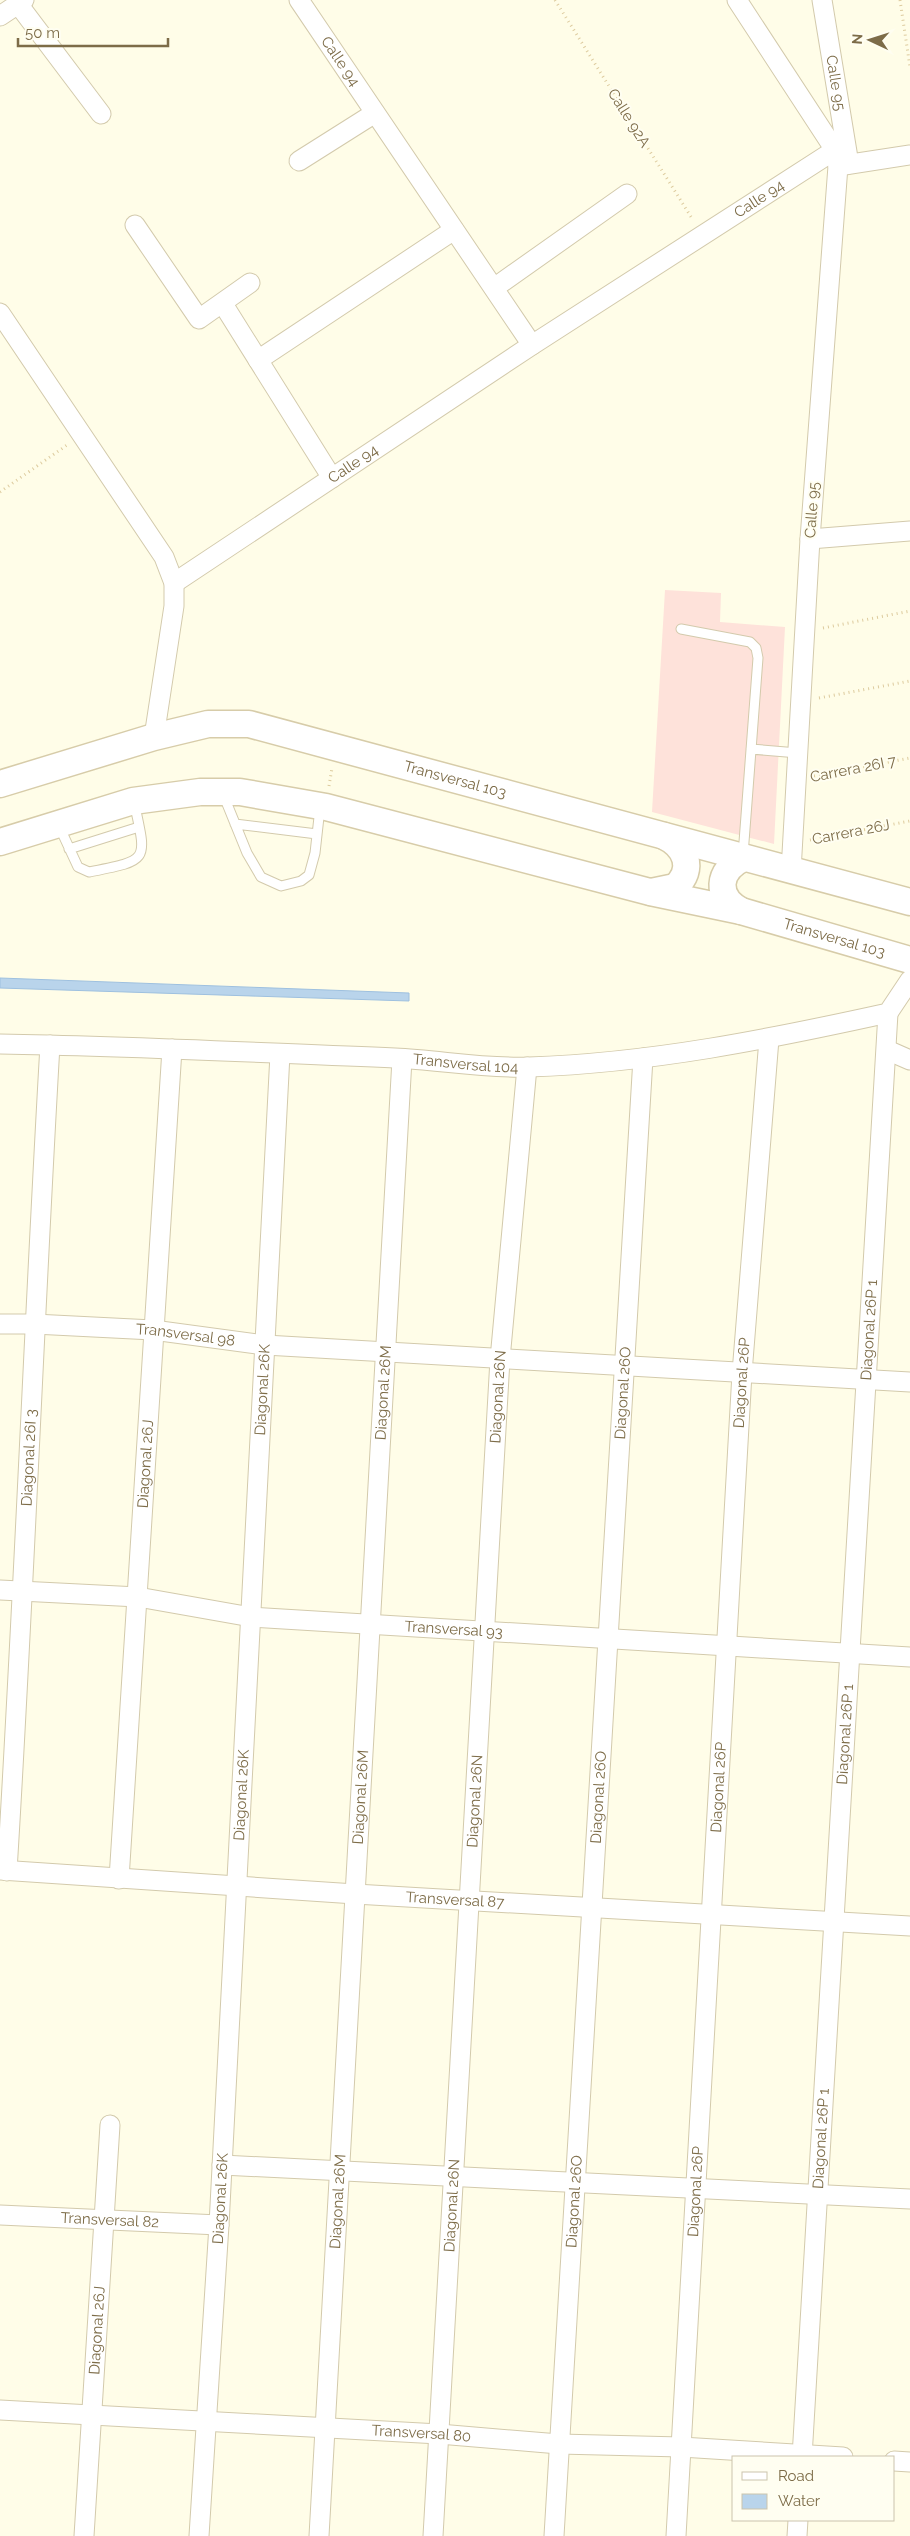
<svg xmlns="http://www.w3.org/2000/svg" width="910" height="2536" viewBox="0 0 910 2536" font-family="Raleway,sans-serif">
  <rect width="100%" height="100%" fill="#fffde8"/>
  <path fill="#fee2da" d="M665,590l56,3 -1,29 65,5 -11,217 -122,-32z"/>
  <path fill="#b9d4eb" stroke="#9ec0df" d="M0,978l409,15v8l-409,-13z"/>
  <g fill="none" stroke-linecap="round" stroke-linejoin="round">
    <g stroke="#d3caac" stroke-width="11">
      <path id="lane" d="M681,629l69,13 6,6 2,10 -15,197
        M751,749l47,4
        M223,794l24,59 14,24 20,9 20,-5 8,-6 6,-22 5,-45
        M235,824l82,10
        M59,826l19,41 11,5c61,-12 58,-10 45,-70
        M69,849l70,-22"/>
    </g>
    <g stroke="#d3caac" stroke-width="21">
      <g id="street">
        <path id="s1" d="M299,0l233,345"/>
        <path d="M737,0l98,150 3,16 -28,373 -19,332"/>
        <path id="s2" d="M822,0l27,164"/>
        <path d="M18,4l83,110"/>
        <path d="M0,16l24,-16"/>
        <path d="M299,161l76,-48"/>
        <path d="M838,166l72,-11"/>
        <path d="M135,225l64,94 51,-36"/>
        <path d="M494,288l133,-94"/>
        <path d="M223,304l109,174"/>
        <path d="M0,313l164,244 10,26v23l-20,131"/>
        <path d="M258,360l196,-130"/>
        <path d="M810,539l100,-8"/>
        <path id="s3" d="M174,583l358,-238 303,-195"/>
        <path id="s4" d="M0,1044c132,2 263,9 395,14 44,2 90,11 134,9 122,-4 241,-28 359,-54l22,-33"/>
        <path d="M887,1050l23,10"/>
        <path id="s5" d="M0,1324h34l119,6 112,15 645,37"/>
        <path id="s6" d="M0,1590l138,7 113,20 659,40"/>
        <path id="s7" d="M0,1870l355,24 555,32"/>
        <path id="s8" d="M7,1871c17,-275 27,-551 43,-826"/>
        <path id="s9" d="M119,1879l53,-830"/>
        <path d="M222,2165l688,34"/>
        <path id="s10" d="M0,2215l219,10"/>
        <path id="s11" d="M0,2410l439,24 120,10 122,3 162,10"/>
        <path id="s12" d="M802,2457l86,-1444"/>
        <path d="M894,2461l16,1"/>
        <path id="s13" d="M84,2536l26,-411"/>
        <path id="s14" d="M199,2536l20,-311 61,-1171"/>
        <path id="s15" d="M319,2536l83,-1477"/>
        <path id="s16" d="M433,2536l67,-1177 27,-292"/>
        <path id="s17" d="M554,2536l89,-1478"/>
        <path id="s18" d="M676,2536l66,-1163 27,-334"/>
        <path d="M797,2536l1,-16"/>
      </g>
    </g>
    <g stroke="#d7cca9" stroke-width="29">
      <g id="secondary">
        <path id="s19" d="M0,784l154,-47 54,-13h41l661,178"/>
        <path id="s20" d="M0,842l133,-41 67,-9h40l86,15 324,85 91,19 169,49"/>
        <path d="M651,892l24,-5c21,-18 10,-41 -11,-51"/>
        <path d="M741,911c-26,-14 -24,-40 2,-53"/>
      </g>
    </g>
    <path stroke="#ddcb9e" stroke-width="3" stroke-dasharray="1 4" stroke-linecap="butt" d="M555,0l138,220
      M900,0l10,67
      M0,492l67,-47
      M823,628l87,-17
      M819,698l91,-17
      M814,776l96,-18
      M329,786l3,-18
      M810,840l100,-19"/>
    <use href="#lane" stroke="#fff" stroke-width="9"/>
    <use href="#street" stroke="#fff" stroke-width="19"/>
    <use href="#secondary" stroke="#fff" stroke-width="26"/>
  </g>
  <g text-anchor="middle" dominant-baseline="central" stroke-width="4" stroke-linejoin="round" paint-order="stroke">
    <g font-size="15" fill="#7d6c48" stroke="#fffef1">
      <text stroke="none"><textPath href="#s1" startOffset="74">Calle 94</textPath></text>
      <text stroke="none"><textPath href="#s2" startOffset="84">Calle 95</textPath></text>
      <text transform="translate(629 118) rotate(58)">Calle 92A</text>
      <text stroke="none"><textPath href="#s3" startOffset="700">Calle 94</textPath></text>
      <text stroke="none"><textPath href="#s3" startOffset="215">Calle 94</textPath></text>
      <text transform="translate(812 510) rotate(-86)">Calle 95</text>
      <text transform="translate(853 769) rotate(-11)">Carrera 26I 7</text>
      <text stroke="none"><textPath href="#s19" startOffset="471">Transversal 103</textPath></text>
      <text transform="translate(851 832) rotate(-11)">Carrera 26J</text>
      <text stroke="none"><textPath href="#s20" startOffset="859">Transversal 103</textPath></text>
      <text stroke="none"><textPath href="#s4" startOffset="466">Transversal 104</textPath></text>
      <text stroke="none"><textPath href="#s12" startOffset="1129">Diagonal 26P 1</textPath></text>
      <text stroke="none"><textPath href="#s5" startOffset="186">Transversal 98</textPath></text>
      <text stroke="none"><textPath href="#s18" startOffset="1155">Diagonal 26P</textPath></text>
      <text stroke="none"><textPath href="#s14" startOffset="1148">Diagonal 26K</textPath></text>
      <text stroke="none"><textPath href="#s15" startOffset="1145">Diagonal 26M</textPath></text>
      <text stroke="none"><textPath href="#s17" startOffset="1145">Diagonal 26O</textPath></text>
      <text stroke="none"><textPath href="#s16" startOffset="1141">Diagonal 26N</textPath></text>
      <text stroke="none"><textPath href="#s8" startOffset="414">Diagonal 26I 3</textPath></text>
      <text stroke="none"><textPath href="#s9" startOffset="416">Diagonal 26J</textPath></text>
      <text stroke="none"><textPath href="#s6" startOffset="456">Transversal 93</textPath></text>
      <text stroke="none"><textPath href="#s12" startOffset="724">Diagonal 26P 1</textPath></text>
      <text stroke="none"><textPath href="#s18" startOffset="750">Diagonal 26P</textPath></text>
      <text stroke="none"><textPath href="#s14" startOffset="742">Diagonal 26K</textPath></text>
      <text stroke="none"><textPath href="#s15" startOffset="740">Diagonal 26M</textPath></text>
      <text stroke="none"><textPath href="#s17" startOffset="740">Diagonal 26O</textPath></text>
      <text stroke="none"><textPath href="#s16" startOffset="736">Diagonal 26N</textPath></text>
      <text stroke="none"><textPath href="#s7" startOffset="456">Transversal 87</textPath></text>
      <text stroke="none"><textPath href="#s12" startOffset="319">Diagonal 26P 1</textPath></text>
      <text stroke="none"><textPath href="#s18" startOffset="345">Diagonal 26P</textPath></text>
      <text stroke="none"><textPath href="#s14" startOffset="338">Diagonal 26K</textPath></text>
      <text stroke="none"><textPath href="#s17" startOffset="335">Diagonal 26O</textPath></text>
      <text stroke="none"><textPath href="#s15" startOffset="335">Diagonal 26M</textPath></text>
      <text stroke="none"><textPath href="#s16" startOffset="331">Diagonal 26N</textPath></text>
      <text stroke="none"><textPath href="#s10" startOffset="110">Transversal 82</textPath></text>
      <text stroke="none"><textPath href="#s13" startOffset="206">Diagonal 26J</textPath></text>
      <text stroke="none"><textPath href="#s11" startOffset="422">Transversal 80</textPath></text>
    </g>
  </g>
  <rect x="732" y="2456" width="162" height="65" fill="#fffef1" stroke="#cbc4ad"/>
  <rect x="742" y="2472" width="25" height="8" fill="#ffffff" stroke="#cbc4ad"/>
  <text x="778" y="2481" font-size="15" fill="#7d6c48">Road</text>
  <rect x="742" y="2494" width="25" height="15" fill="#b9d4eb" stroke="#cbc4ad"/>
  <text x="778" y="2506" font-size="15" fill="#7d6c48">Water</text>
  <g transform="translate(870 40) rotate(274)" stroke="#fffef1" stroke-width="4" paint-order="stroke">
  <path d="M0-4L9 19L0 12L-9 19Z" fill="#7d6c48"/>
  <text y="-8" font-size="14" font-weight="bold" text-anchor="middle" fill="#7d6c48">N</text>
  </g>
  <path d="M18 38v8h150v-8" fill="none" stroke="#7d6c48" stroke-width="2.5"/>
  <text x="25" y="38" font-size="15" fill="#7d6c48" stroke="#fffef1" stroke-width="4" paint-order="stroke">50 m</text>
</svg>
